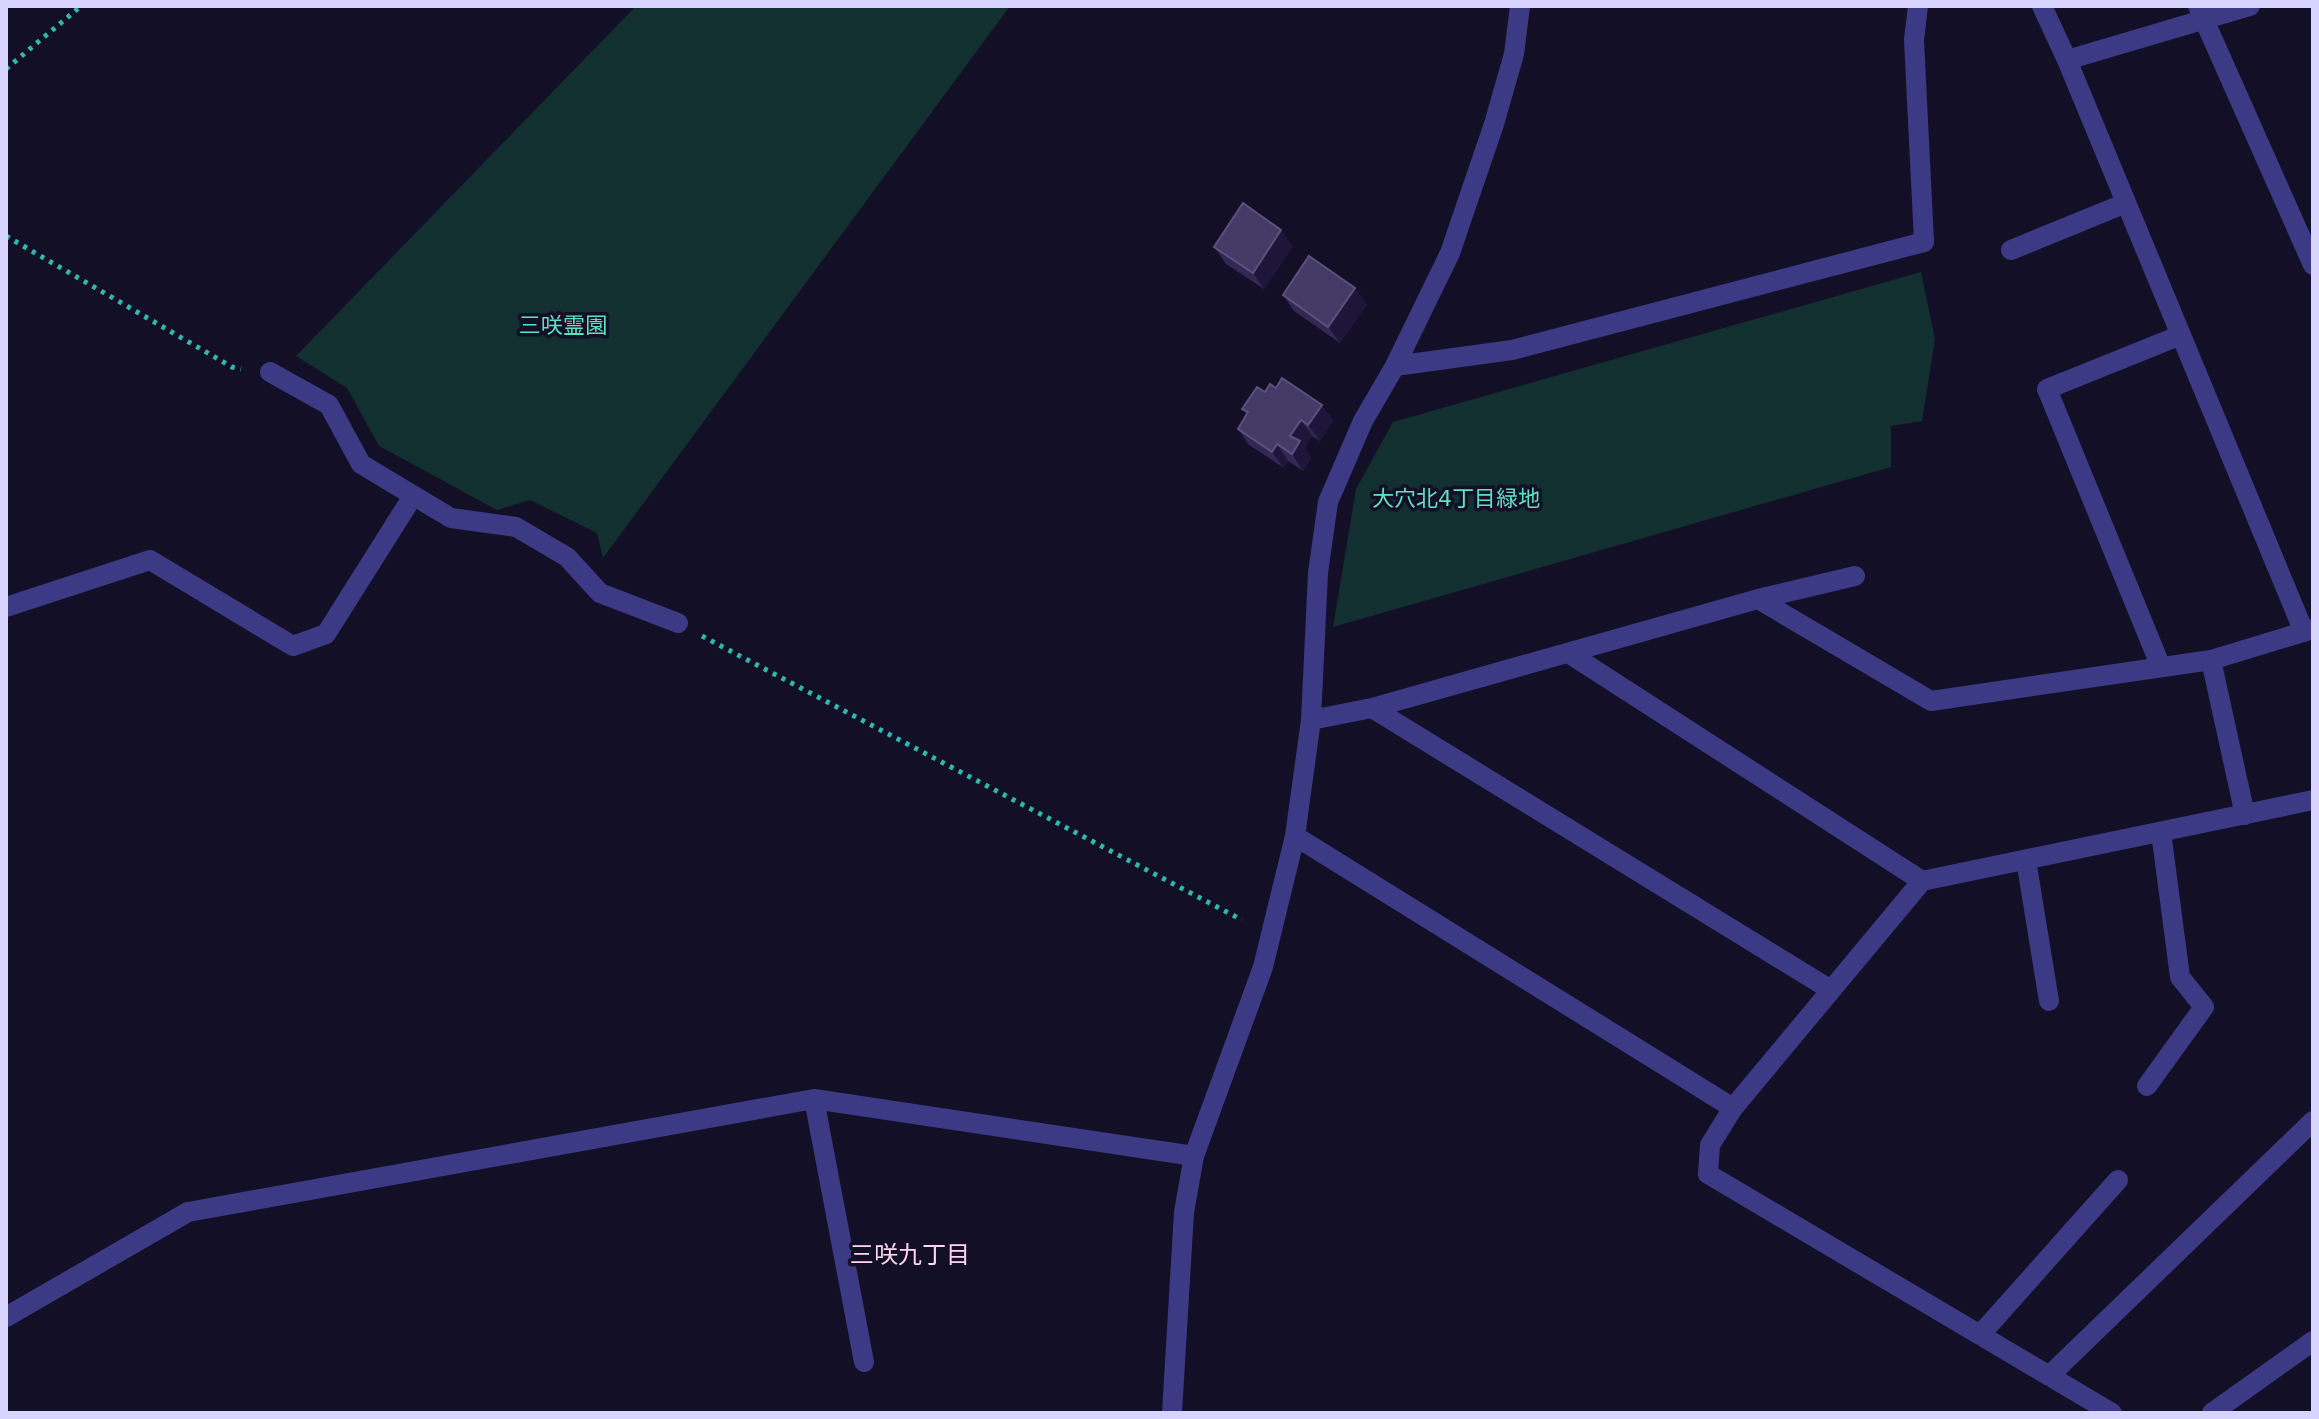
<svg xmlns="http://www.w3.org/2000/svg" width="2319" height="1419" viewBox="0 0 2319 1419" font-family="'DejaVu Sans','Noto Sans JP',sans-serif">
  <rect width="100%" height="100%" fill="#130f26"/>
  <path fill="#12302f" d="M636,6h374l-407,552 -6,-25 -67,-33 -33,10 -118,-64 -32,-58 -51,-32z
    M1921,272l14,67 -13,82 -31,5v41l-558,160 23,-138 37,-67z"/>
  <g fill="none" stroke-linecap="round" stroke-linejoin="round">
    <path stroke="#2fb8b0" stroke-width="5" stroke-dasharray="4 6" stroke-linecap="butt" d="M6,69l75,-63
      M6,236l226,131 9,2
      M702,636l540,284"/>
    <path stroke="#3d3a85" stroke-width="20" d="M2042,6l25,54 237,572
      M2198,6l115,259
      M2067,60l183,-54
      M2011,250l115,-47
      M1395,366l117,-16 412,-108 -10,-202 4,-34
      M270,372l59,33 32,59 90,54 65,9 51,30 33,36 78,30
      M1758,599l173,102 280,-41 102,-31
      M6,607l144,-47 143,86 33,-12 87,-138
      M1570,654l352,227 391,-81
      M2211,660l34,155
      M2161,667l-114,-278 134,-54
      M1372,708l459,282
      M1311,720l61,-12 386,-109 97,-23
      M1295,836l438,272
      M2026,860l23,141
      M1922,881l-189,227 -23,37 -2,29 404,239
      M2147,1086l57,-79 -24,-30 -19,-145
      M814,1099l50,263
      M6,1317l182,-105 626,-113 380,57
      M1980,1335l138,-155
      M2049,1376l264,-255
      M1172,1413l12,-201 10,-56 69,-189 32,-131 16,-116 7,-147 10,-71 35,-81 32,-55 55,-113 44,-129 20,-70 6,-48
      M2212,1413l101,-72"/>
  </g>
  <path fill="#312854" d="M1293,246l-29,43 -38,-25 -12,-17z
    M1283,295l84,9 -27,39 -46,-32z
    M1276,388l46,17 11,16 -13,20 -8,-5 -7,12 6,10 -8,13 -15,-10 -4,7 -35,-23 -11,-16 9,-14 -5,-6 23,-17z"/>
  <path fill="#1d163a" d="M1281,230l12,16 -29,43 -11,-16z
    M1355,288l12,16 -27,39 -12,-16z
    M1322,405l11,16 -13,20 -12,-16z
    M1301,420l11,16 -7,12 6,10 -8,13 -11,-17 -2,-18z
    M1277,444l11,17 -4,7 -12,-16z"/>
  <path fill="#433a66" stroke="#5a527e" stroke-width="2" d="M1243,203l38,27 -28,43 -39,-26z
    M1309,256l46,32 -27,39 -45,-32z
    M1282,378l40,27 -14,20 -7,-5 -11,16 10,5 -8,13 -15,-10 -5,8 -34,-23 10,-17 -6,-3 15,-22 8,5 5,-8 6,4z"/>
  <g text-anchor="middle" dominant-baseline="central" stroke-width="7" stroke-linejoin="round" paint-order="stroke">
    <g font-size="22" fill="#5fe0c0" stroke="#130f26">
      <text x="563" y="325">三咲霊園</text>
      <text x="1456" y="498">大穴北4丁目緑地</text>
    </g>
    <g font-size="24" fill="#ffd6f0" stroke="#130f26">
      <text x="910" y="1255">三咲九丁目</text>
    </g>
  </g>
  <rect width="2319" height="1419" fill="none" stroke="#d9d4ff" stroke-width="16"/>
</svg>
